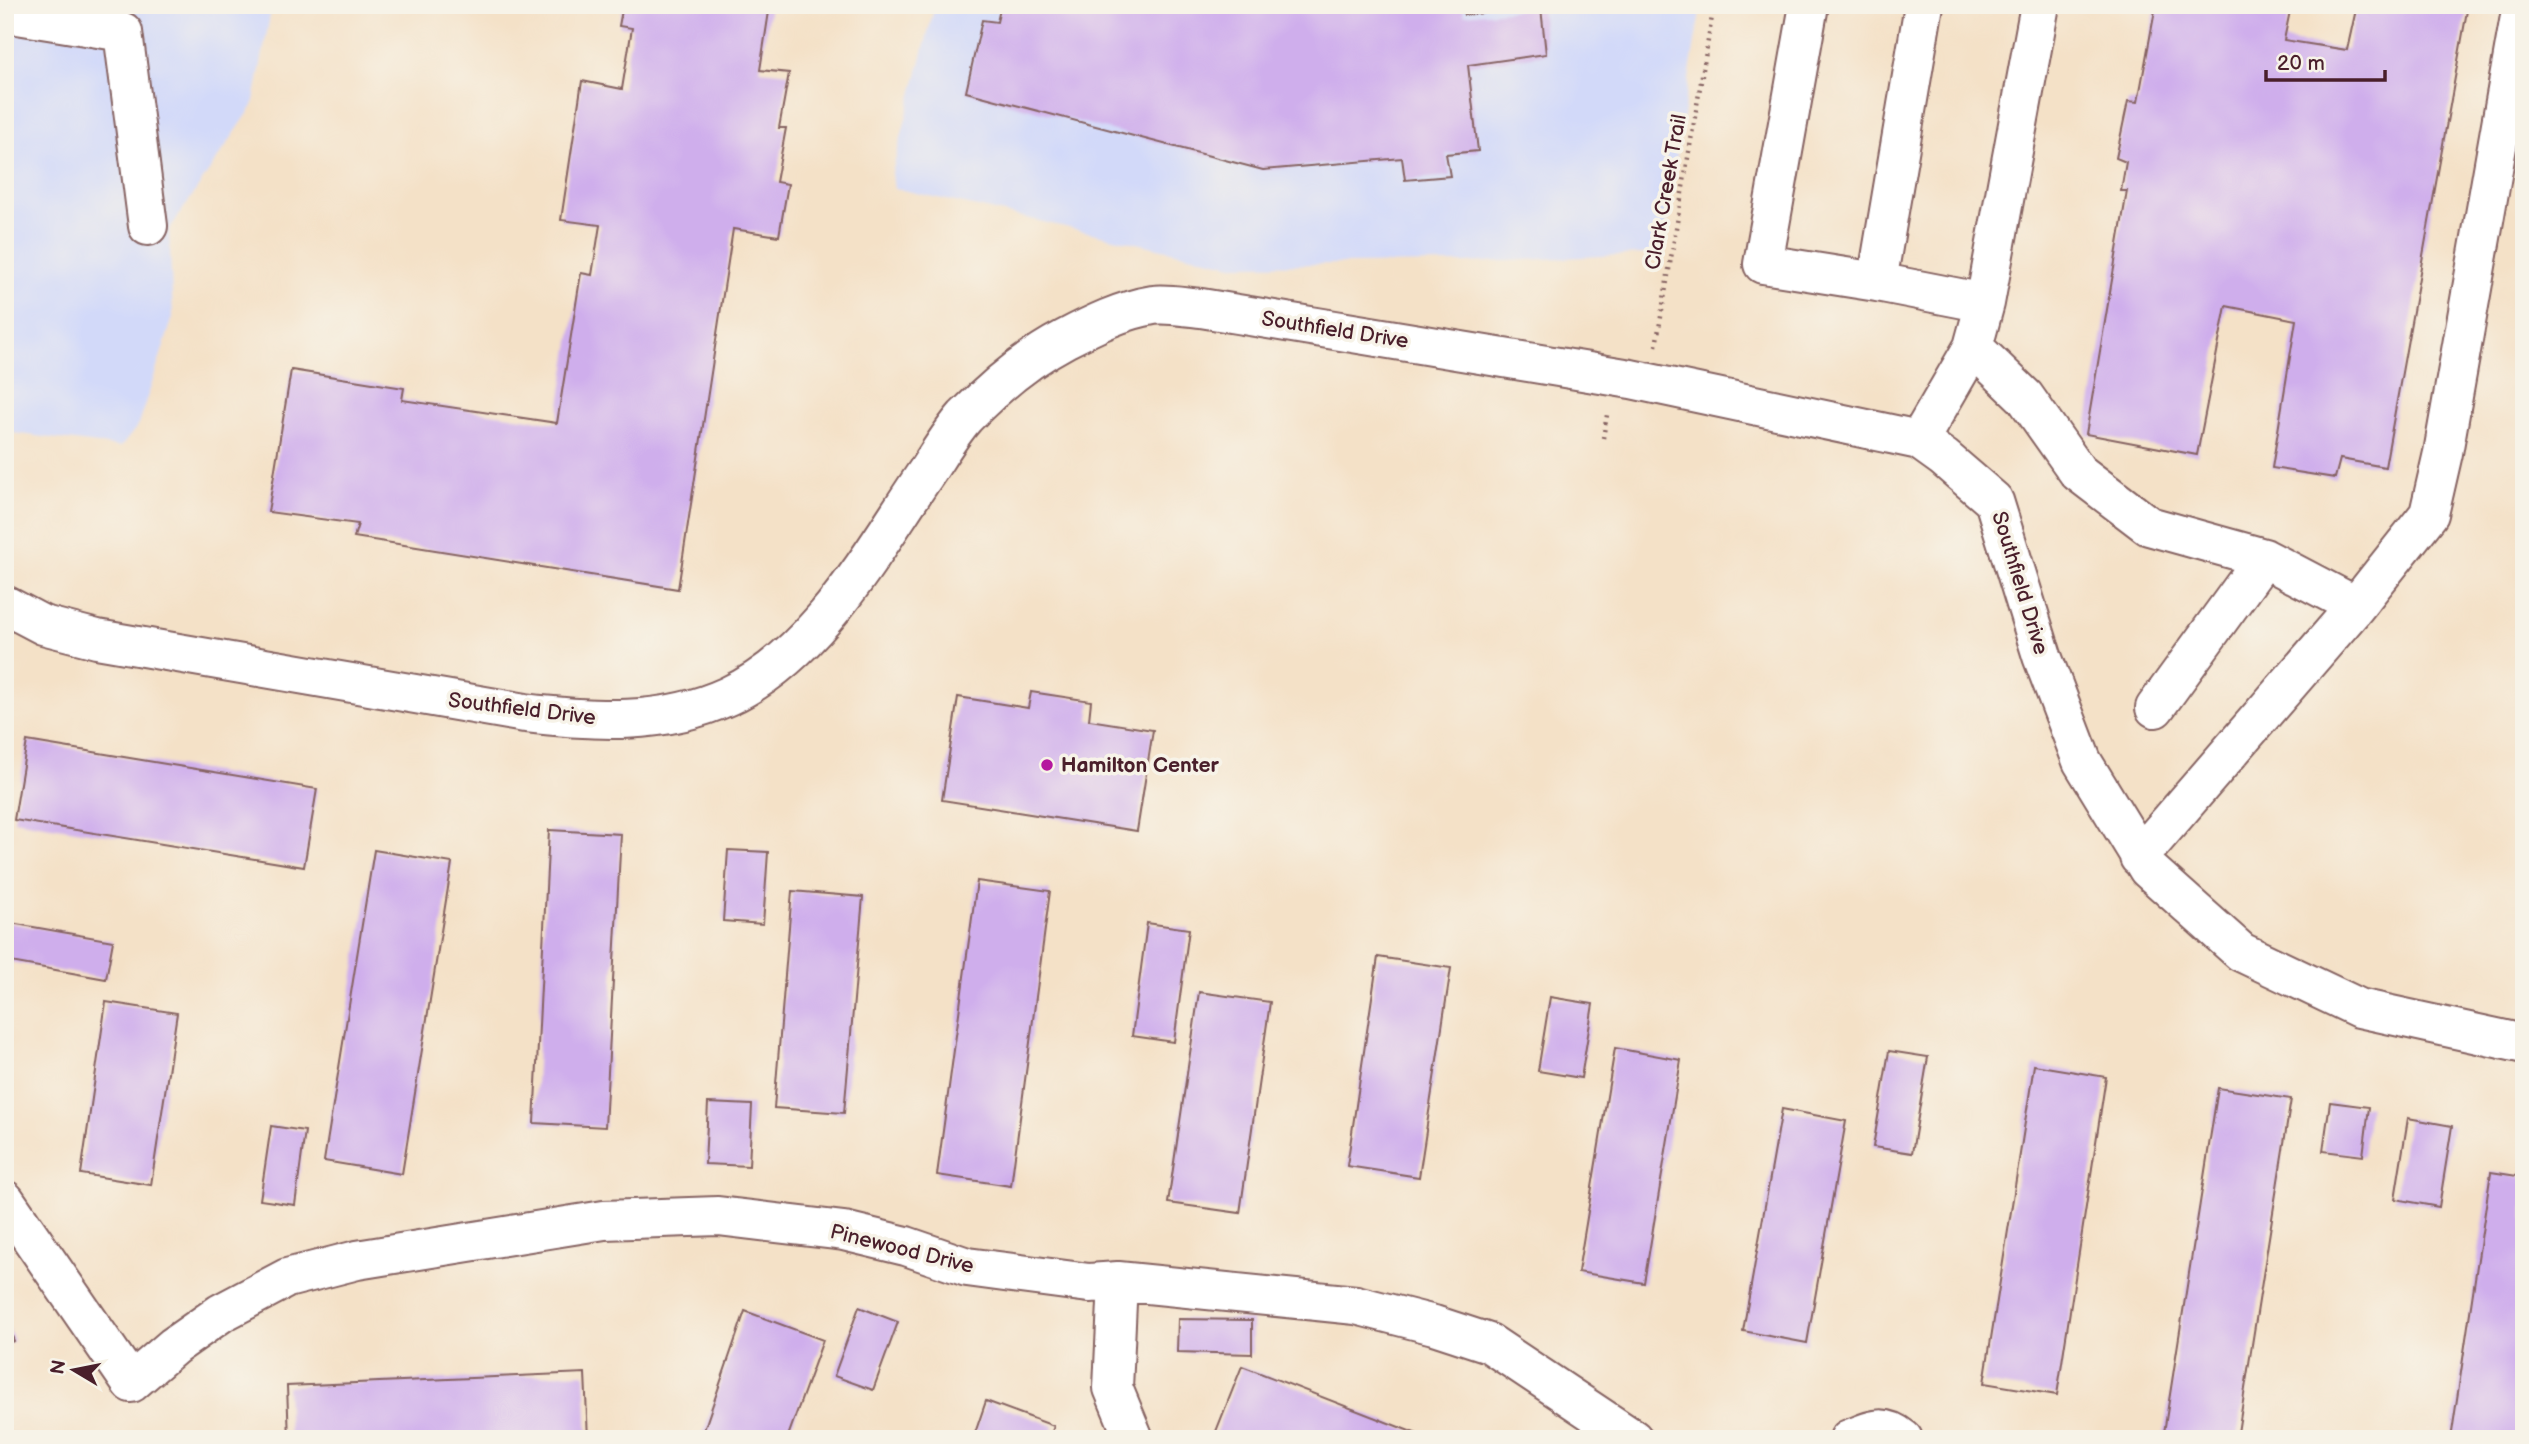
<svg xmlns="http://www.w3.org/2000/svg" width="2529" height="1444" viewBox="0 0 2529 1444" font-family="'Balsamiq Sans',sans-serif">
  <rect width="100%" height="100%" fill="#f7f3e8"/>
  <filter id="ink" filterUnits="userSpaceOnUse"><feTurbulence type="fractalNoise" baseFrequency=".0143" numOctaves="2"/><feDisplacementMap in="SourceGraphic" scale="14" xChannelSelector="R" yChannelSelector="G"/><feConvolveMatrix kernelMatrix="1 2 1 2 8 2 1 2 1" color-interpolation-filters="sRGB"/></filter>
  <filter id="wash" filterUnits="userSpaceOnUse"><feTurbulence type="fractalNoise" baseFrequency=".00686" numOctaves="4" result="noise"/><feDisplacementMap in="SourceGraphic" scale="28" xChannelSelector="R" yChannelSelector="G"/><feGaussianBlur stdDeviation="1.57" result="paint"/><feColorMatrix in="noise" values="0 0 0 0 0 0 0 0 0 0 0 0 0 0 0 0 0 1.4 0 .05"/><feComposite in="paint" operator="in"/></filter>
  <g filter="url(#wash)">
    <rect width="100%" height="100%" fill="#f4e1c7"/>
    <path fill="#d2d9f9" d="M5,5h267l-19,101 -84,124 4,87 -34,107 -18,23 -116,-15z
      M935,5h766l-40,248 -193,10 -235,2 -339,-77 -2,-15z"/>
    <g id="blocks">
      <path fill="#cfaeec" d="M623,5h147l-10,65 29,3 -10,55h7l-10,54 12,2 -9,52 -46,-7 -55,360 -324,-52 4,-13 -90,-12 23,-142 113,18 -2,12 155,23 24,-150 11,2 8,-50 -39,-5 21,-139 40,8 10,-61 -13,-2z
        M1001,5h305v4l28,-4h129l1,10 77,-7 5,46 -78,11 10,86 -32,3 4,22 -45,4 -3,-22 -139,12 -297,-78 16,-72 15,2z
        M2156,5h101l33,6 -6,29 63,10 10,-45h111l-83,462 -45,-8 -5,19 -63,-10 24,-148 -70,-14 -29,149 -111,-21 41,-243h-6l5,-29 -10,-4 12,-57 10,1z
        M1031,692l60,9 -2,19 64,10 -16,101 -195,-31 16,-103 70,11z
        M27,741l290,48 -13,78 -290,-47z
        M549,830l72,4 -16,293 -71,-4z
        M374,850l78,13 -50,311 -78,-13z
        M728,850l40,2 -5,72 -40,-3z
        M977,881l73,10 -39,295 -74,-11z
        M792,891l71,6 -19,216 -70,-5z
        M5,922l108,19 -7,38 -101,-18z
        M1147,923l42,6 -15,113 -42,-6z
        M1378,957l73,11 -32,209 -72,-11z
        M1199,992l71,10 -30,211 -72,-10z
        M1550,997l43,7 -12,74 -43,-7z
        M106,1002l71,11 -26,172 -70,-11z
        M1615,1048l66,12 -37,223 -66,-11z
        M1889,1051l39,6 -16,96 -39,-6z
        M2034,1065l72,12 -49,318 -73,-12z
        M2218,1088l73,11 -54,340h-74z
        M2330,1102l39,5 -6,49 -40,-5z
        M708,1103l44,2 -3,61 -44,-2z
        M1782,1109l64,12 -39,222 -64,-12z
        M2408,1118l44,8 -13,81 -44,-8z
        M271,1126l34,5 -10,74 -35,-5z
        M2491,1172l33,5v262h-73z
        M859,1307l39,15 -25,68 -39,-14z
        M745,1311l78,29 -36,99h-86z
        M5,1319l9,22 -9,3z
        M1178,1319l74,1v34l-75,-2z
        M1242,1366l188,73h-204l-11,-5z
        M585,1373l3,66h-299l-2,-53z
        M986,1401l68,25 -5,13h-76z"/>
    </g>
  </g>
  <g filter="url(#ink)">
    <use href="#blocks" fill-opacity="0" stroke="#866362" stroke-width="2"/>
    <g fill="none" stroke-linecap="round" stroke-linejoin="round">
      <g stroke="#866362" stroke-width="42">
        <path id="minor" d="M1809,5l-46,259 114,18 108,21
          M5,13l118,19 25,194
          M1877,282l47,-277
          M1973,347l52,50 53,75 71,54 115,32 92,48
          M1919,440l54,-93 12,-44 55,-298
          M5,605l38,20 54,14 428,74c68,8 138,13 203,-17 89,-41 144,-144 198,-223 12,-18 24,-39 39,-56 30,-31 62,-58 100,-78 27,-14 57,-29 88,-34 15,-2 33,2 48,3l430,71 288,61 25,18 50,43 48,155 40,105 66,108 93,83 118,56 165,36
          M2155,708l109,-150
          M2139,857l217,-251 73,-92 14,-61 79,-448
          M5,1200l126,183 43,-37 47,-33 66,-35 70,-18 247,-40 114,-4 126,15 62,15 61,21 122,16 29,-2 238,24 78,20 55,18 144,96
          M1118,1281l-5,107 21,51
          M1849,1439c23,-8 33,-17 54,0"/>
      </g>
      <path stroke="#866362" stroke-width="4.5" stroke-dasharray="2 5" stroke-linecap="butt" d="M1656,346l58,-341
        M1603,438l4,-23"/>
      <use href="#minor" stroke="#fff" stroke-width="38"/>
    </g>
  </g>
  <circle fill="#b5179e" stroke="#f7f3e8" stroke-width="2.5" cx="1047" cy="765" r="7"/>
  <g text-anchor="middle" dominant-baseline="central" stroke-width="7" stroke-linejoin="round" paint-order="stroke">
    <g font-size="21" fill="#4a1f2b" stroke="#f7f3e8">
      <text transform="translate(1666 192) rotate(-80)">Clark Creek Trail</text>
      <text transform="translate(1335 330) rotate(9)">Southfield Drive</text>
      <text transform="translate(2020 583) rotate(73)">Southfield Drive</text>
      <text transform="translate(522 709) rotate(7)">Southfield Drive</text>
      <text transform="translate(902 1249) rotate(14)">Pinewood Drive</text>
    </g>
    <g font-size="21" font-weight="bold" fill="#4a1f2b" stroke="#f7f3e8" text-anchor="start">
      <text x="1061" y="765">Hamilton Center</text>
    </g>
  </g>
  <rect width="2529" height="1444" fill="none" stroke="#f7f3e8" stroke-width="28"/>
  <g transform="translate(74 1370) rotate(280)" stroke="#f7f3e8" stroke-width="5" paint-order="stroke">
  <path d="M0-5L12 26L0 18L-12 26Z" fill="#4a1f2b"/>
  <text y="-10" font-size="19" font-weight="bold" text-anchor="middle" fill="#4a1f2b">N</text>
  </g>
  <path d="M2266 70v10h119v-10" fill="none" stroke="#4a1f2b" stroke-width="3.5"/>
  <text x="2277" y="70" font-size="21" fill="#4a1f2b" stroke="#f7f3e8" stroke-width="5" paint-order="stroke">20 m</text>
</svg>
